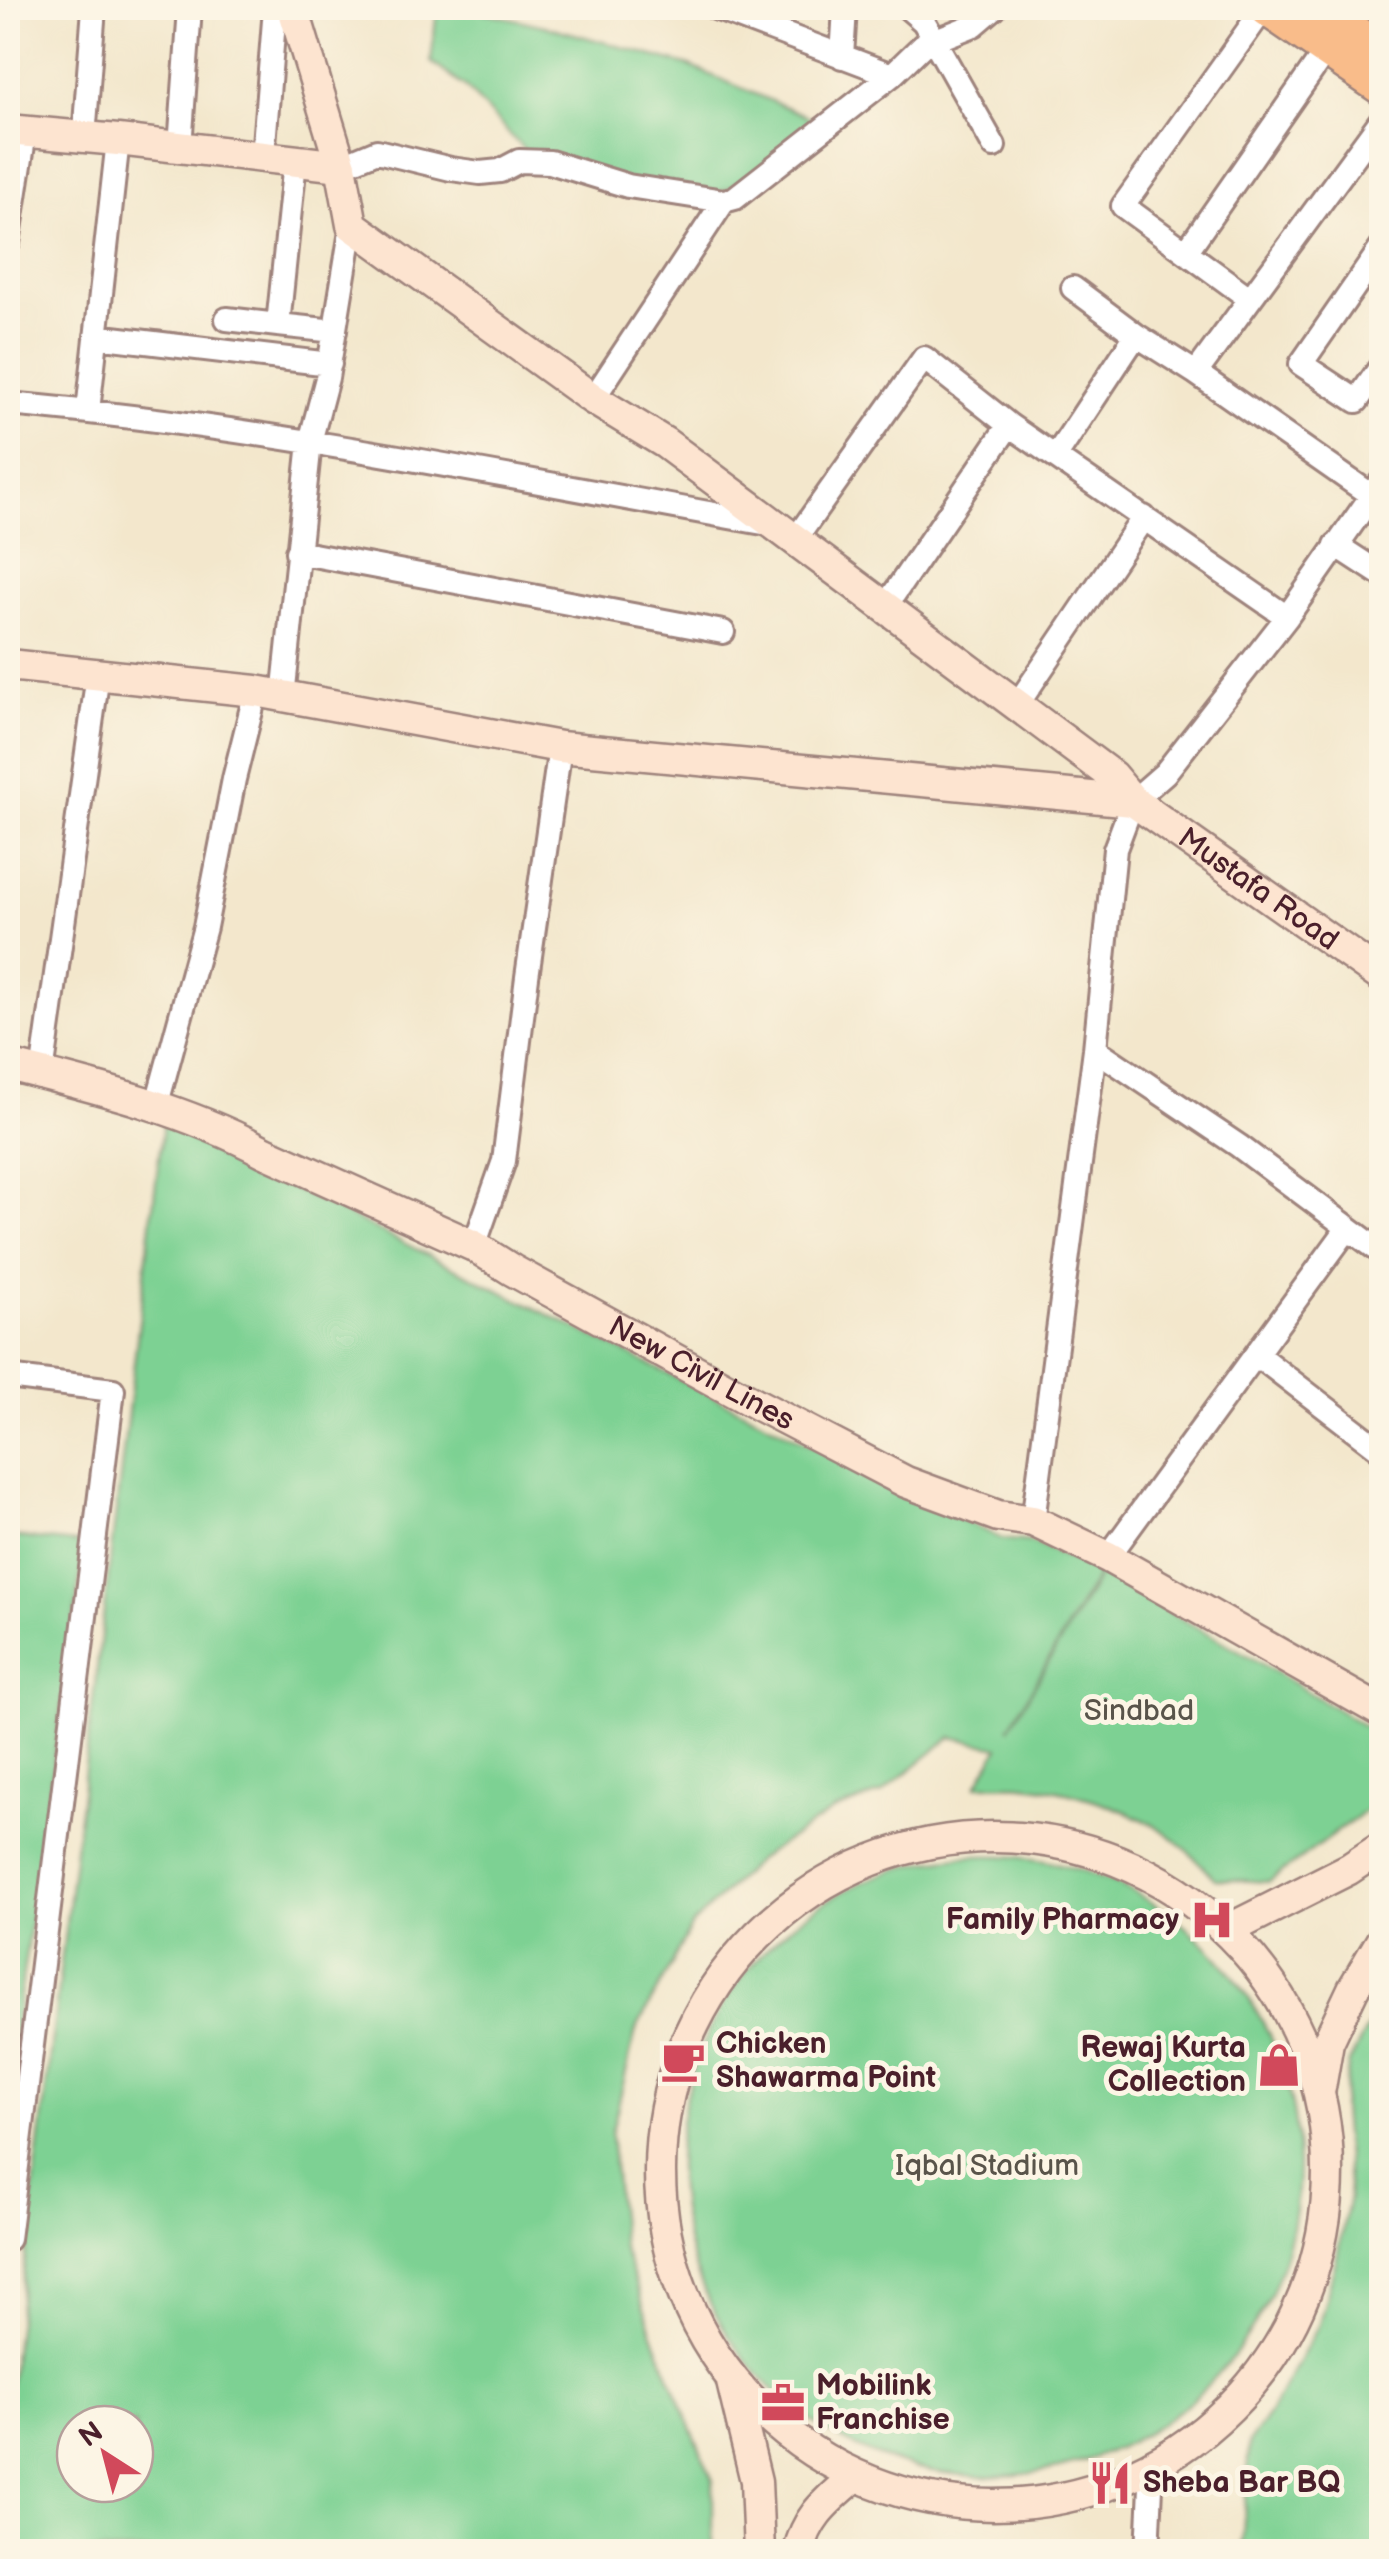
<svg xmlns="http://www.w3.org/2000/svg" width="1389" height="2559" viewBox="0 0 1389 2559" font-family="'Balsamiq Sans',sans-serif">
  <rect width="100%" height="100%" fill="#fcf5e5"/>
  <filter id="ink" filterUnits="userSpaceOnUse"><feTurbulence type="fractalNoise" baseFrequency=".01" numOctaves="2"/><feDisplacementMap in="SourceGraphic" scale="20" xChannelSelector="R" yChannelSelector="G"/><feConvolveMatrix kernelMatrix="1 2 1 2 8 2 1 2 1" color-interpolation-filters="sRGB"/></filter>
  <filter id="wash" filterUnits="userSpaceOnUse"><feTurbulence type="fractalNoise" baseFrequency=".0048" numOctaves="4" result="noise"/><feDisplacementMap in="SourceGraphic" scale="40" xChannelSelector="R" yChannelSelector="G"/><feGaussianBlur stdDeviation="2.25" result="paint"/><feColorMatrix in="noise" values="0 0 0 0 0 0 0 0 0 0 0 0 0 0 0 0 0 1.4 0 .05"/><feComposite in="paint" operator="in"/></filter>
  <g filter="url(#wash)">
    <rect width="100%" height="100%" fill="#f3e7cc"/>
    <path fill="#7dd193" stroke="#64785f" stroke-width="2.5" fill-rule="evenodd" d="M437,8h30l82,19 141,39 140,60 -102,63 -39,13 -161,-48 -63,-67 -34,-25z
      M163,1124l839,415 31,3 66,30 -90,157 91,-155 147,81 134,81v63l-112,83 -54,-3c-18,-19 -36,-39 -58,-52 -40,-22 -89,-38 -134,-42 -15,-1 -31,0 -46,0l22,-38 -48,-10 -69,56 -49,18 -75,48 -66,66 -56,105 -25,105 11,112 40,111 51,123v70l-705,1v-151zM75,2424h60v60h-60z
      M8,1536l77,8 -77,534z
      M678 2166a310 310 0 1 1 620 0a310 310 0 1 1-620 0Z
      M1381,2007v544h-139l7,-109 20,-28 50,-90 17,-63 13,-64 -7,-89 7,-45 16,-31z"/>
  </g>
  <g filter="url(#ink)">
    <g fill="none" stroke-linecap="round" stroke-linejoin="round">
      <g stroke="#9e837c" stroke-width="28">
        <path id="street" d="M715,8l177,67
          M908,8l16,14 70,124
          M842,57l3,-49
          M84,137l10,-129
          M180,147l10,-139
          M263,157l12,-149
          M295,161l-17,164 57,6
          M341,166l36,-15 74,18 29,4 20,-2 19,-10 31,1 78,24 96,15 11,-3 157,-123 31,-30 51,-20 20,-17
          M8,243l17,-111
          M1382,247l-81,117 56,37 25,-36
          M1186,252l141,-203
          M1073,288l63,47 60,38 175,122
          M1249,298l-126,-92 141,-198
          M227,319l51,6
          M96,336l234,28
          M1196,373l186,-254
          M593,399l131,-198
          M8,404c256,22 508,75 761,120
          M88,411l30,-271
          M1056,456l80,-121
          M795,540l129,-182 85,67 278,192
          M1336,545l46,30
          M297,552l426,80
          M885,607l124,-182
          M283,697l27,-255 17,-64 25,-153
          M1017,705l127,-188
          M1095,1049l144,97 143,107
          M42,1074l56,-400
          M156,1107l49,-180 29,-148 22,-88
          M474,1246l30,-85 23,-184 33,-230
          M1256,1354l126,97
          M8,1377l105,13 -105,849
          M1033,1521l62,-472 20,-200 18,-48 32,-28 122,-156 95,-136
          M1108,1557l240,-329 5,6
          M1148,2552l4,-87"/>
      </g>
      <g stroke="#9e837c" stroke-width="35">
        <g id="secondary">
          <path id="s1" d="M293,8l48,158 11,59 241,174 72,44 447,333 21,25 249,176"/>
          <path d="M8,130l110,10 223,26"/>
          <path d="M8,665l248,26 304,56 573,54"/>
          <path id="s2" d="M8,1065c87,22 177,44 257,87l209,94 38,24 248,136 146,76 92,34 35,5 75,36 274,155"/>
          <circle cx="994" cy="2171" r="334"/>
          <path d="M1228,1930l121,-61 33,-22"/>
          <path d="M1320,2088l8,-46 25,-53 29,-49"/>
          <path d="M732,2382l24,99 3,71"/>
          <path d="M799,2552c7,-36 29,-52 55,-75"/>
        </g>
      </g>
      <g stroke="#9e837c" stroke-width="40">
        <path id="primary" d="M1267,8l115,79
          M1318,8l64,44"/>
      </g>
      <use href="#street" stroke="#fff" stroke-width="22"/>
      <use href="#secondary" stroke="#fde4d0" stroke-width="30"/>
      <use href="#primary" stroke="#f9bc8a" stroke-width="35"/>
    </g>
  </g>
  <defs>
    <g id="hospital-bare" transform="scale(3.45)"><path d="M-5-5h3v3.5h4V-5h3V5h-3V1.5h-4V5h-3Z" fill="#d1495b" stroke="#fcf5e5" stroke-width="2.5" paint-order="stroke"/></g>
    <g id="cafe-bare" transform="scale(3.45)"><path d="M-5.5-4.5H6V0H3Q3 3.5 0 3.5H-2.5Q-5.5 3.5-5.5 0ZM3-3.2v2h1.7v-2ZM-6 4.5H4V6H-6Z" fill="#d1495b" stroke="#fcf5e5" stroke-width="2.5" paint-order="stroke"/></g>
    <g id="shop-bare" transform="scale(3.45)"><path d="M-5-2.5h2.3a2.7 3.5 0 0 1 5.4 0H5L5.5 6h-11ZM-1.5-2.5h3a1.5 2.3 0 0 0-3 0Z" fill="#d1495b" stroke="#fcf5e5" stroke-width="2.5" paint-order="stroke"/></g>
    <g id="office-bare" transform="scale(3.45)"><path d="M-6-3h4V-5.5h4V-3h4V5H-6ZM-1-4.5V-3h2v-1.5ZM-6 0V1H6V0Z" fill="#d1495b" stroke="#fcf5e5" stroke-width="2.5" paint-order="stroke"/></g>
    <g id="restaurant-bare" transform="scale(3.45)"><path d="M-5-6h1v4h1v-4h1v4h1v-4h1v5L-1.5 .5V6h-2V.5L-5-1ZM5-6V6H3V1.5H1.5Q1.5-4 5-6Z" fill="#d1495b" stroke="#fcf5e5" stroke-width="2.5" paint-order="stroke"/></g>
  </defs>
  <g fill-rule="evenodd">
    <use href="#hospital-bare" x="1212" y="1920"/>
    <use href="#cafe-bare" x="683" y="2061"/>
    <use href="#shop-bare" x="1279" y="2065"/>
    <use href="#office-bare" x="783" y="2403"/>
    <use href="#restaurant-bare" x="1110" y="2483"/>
  </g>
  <g text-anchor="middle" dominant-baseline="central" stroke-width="10" stroke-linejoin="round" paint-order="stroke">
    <g font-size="30" fill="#4a1f2b" stroke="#fcf5e5">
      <text stroke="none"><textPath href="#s1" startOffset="1350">Mustafa Road</textPath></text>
      <text stroke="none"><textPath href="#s2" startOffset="762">New Civil Lines</textPath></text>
    </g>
    <g font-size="30" fill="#59544a" stroke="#fcf5e5">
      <text x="1139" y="1711">Sindbad</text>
      <text x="987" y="2166">Iqbal Stadium</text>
    </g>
    <g font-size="30" font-weight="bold" fill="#4a1f2b" stroke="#fcf5e5" text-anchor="start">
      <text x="1179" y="1920" text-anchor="end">Family Pharmacy</text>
      <text x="716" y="2044">Chicken<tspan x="716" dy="34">Shawarma Point</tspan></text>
      <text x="1246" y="2048" text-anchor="end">Rewaj Kurta<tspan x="1246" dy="34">Collection</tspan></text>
      <text x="816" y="2386">Mobilink<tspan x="816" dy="34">Franchise</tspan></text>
      <text x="1143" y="2483">Sheba Bar BQ</text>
    </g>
  </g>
  <rect width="1389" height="2559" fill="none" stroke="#fcf5e5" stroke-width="40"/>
  <g transform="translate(105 2454) rotate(324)"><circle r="48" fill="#fcf5e5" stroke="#b59f9b" stroke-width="2.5"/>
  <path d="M0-8L18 38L0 25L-18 38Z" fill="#d1495b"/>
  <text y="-15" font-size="28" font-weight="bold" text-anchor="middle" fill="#4a1f2b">N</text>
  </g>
</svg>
